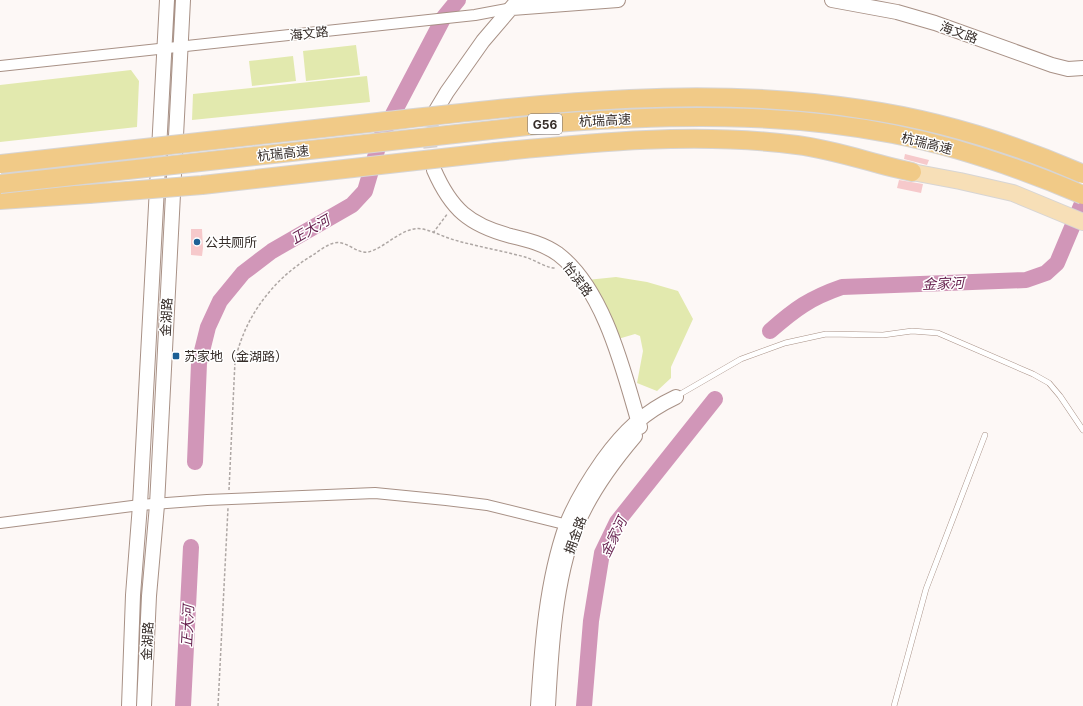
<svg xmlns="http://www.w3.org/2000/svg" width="1083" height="706" viewBox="0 0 1083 706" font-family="Inter,'Noto Sans SC',sans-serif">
  <rect width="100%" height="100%" fill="#fdf8f6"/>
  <path fill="#e2e9ae" d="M356,45l4,30 -54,6 -3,-30z
    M293,56l3,25 -44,5 -3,-25z
    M131,70l8,11 -2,46 -137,15v-57z
    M367,76l3,26 -178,18 1,-26z
    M616,277l31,5 31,9 15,28 -22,48v11l-14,13 -20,-8 6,-32 -3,-15 -5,-2 -17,5 -31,-59z"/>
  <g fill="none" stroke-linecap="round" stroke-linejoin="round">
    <path stroke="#d196b8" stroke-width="16" d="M770,331c25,-22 40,-33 72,-44l184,-7 20,-7 11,-10 26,-62
      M195,462l4,-99 9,-36 12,-26 23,-28 29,-22 80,-46 13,-14 16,-54 63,-120 14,-17
      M183,706l8,-159
      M584,706l7,-85 11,-68 15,-31 98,-123"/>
  </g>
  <path fill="#f6c9cb" d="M905,154l24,6 -2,5 -23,-6z
    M899,180l24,4 -2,9 -24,-5z
    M191,229h11l1,19 -1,8 -11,-1z"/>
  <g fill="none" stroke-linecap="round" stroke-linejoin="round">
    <path stroke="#d5cfcd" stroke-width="14" stroke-dasharray="14 7" stroke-linecap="butt" d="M434,169c-5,-25 -6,-33 1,-57"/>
    <g stroke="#a89186" stroke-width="6">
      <path id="lane" d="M677,396l64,-37 44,-16 41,-9 57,1 29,-4 26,2 95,41 16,9 11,13 23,34
        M894,706l32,-117 59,-154"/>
    </g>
    <g stroke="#a89186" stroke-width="12">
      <path id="street" d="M0,66l475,-51 37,-7
        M0,523l140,-18 67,-5 168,-7 71,7 41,5 85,21"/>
    </g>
    <g stroke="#a89186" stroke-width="16">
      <path id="secondary" d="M832,0l65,12 38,11 117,42 16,4 15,-1
        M512,8l106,-8
        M435,112l12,-20 36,-51 35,-41
        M434,170c17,39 35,55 77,66 17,4 33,8 47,18 47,36 66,119 82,173
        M129,706l4,-111 7,-90 27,-505
        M144,706l5,-110 8,-91 26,-505
        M538,706c4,-60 8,-123 28,-180 9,-24 23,-46 37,-66 21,-29 41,-48 73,-63
        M548,706c3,-56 7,-127 28,-179 14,-34 36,-64 59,-91"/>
    </g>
    <g stroke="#d7d5d4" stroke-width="18">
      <path id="primary" d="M912,172l48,9 53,12 70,29"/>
    </g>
    <g stroke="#d7d5d4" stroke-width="20">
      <path id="highway" d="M496,152c99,-10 202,-20 301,-7 40,5 76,19 115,27
        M0,200l89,-6"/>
    </g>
    <path stroke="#aea7a4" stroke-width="1.5" stroke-dasharray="3 2" stroke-linecap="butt" d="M433,233l15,-20
      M229,490l6,-129c10,-45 38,-82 78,-106 6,-4 13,-10 21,-12 13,-3 22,11 34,9 18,-4 35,-27 55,-23 12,3 23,9 35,12 22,6 45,10 67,16 10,3 23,12 31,11
      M218,706l10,-198"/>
    <use href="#lane" stroke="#fff" stroke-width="5"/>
    <use href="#street" stroke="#fff" stroke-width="10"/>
    <use href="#secondary" stroke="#fff" stroke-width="14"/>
    <use href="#primary" stroke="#f7dfb7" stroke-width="16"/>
    <use href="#highway" stroke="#f1ca87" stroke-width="18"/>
    <g stroke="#d7d5d4" stroke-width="20" stroke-linecap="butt">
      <path id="highway-bridge" d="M0,164c126,-14 252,-28 378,-42 161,-18 322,-38 483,-13 77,11 151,34 222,65
        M0,184l555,-61c112,-8 227,-11 338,11 66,13 129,35 190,61
        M89,194l113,-9 294,-33"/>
    </g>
    <use href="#highway-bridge" stroke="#f1ca87" stroke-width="18"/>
  </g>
  <g fill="#1d6095" stroke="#fff" stroke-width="1.5">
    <circle cx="197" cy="242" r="4"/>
    <rect x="172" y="352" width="8" height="8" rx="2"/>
  </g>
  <g text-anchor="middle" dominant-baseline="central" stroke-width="3" stroke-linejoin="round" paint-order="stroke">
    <rect fill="#fff" stroke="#726b68" stroke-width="1" x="528" y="114" width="34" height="20" rx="3"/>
    <g font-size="12" font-weight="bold" fill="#352c28">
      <text x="545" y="124">G56</text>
    </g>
    <g font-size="13" fill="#352c28" stroke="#fff">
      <text transform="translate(959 32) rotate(20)">海文路</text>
      <text transform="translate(309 33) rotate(-6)">海文路</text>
      <text transform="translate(605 120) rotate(-3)">杭瑞高速</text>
      <text transform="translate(927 143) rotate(14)">杭瑞高速</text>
      <text transform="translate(283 153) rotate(-6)">杭瑞高速</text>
      <text transform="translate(578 279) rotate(53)">怡滨路</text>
      <text transform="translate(166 317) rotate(-87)">金湖路</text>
      <text transform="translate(575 535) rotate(-70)">拥金路</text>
      <text transform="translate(147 641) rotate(-87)">金湖路</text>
    </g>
    <g font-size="13" fill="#352c28" stroke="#fff" text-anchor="start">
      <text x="205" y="242">公共厕所</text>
      <text x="184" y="356">苏家地（金湖路）</text>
    </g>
    <g font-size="14" font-style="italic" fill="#651f4d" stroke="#fff">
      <text transform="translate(310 229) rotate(-30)">正大河</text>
      <text transform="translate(943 283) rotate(-2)">金家河</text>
      <text transform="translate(613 537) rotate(-64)">金家河</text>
      <text transform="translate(187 626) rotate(-87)">正大河</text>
    </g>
  </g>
</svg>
